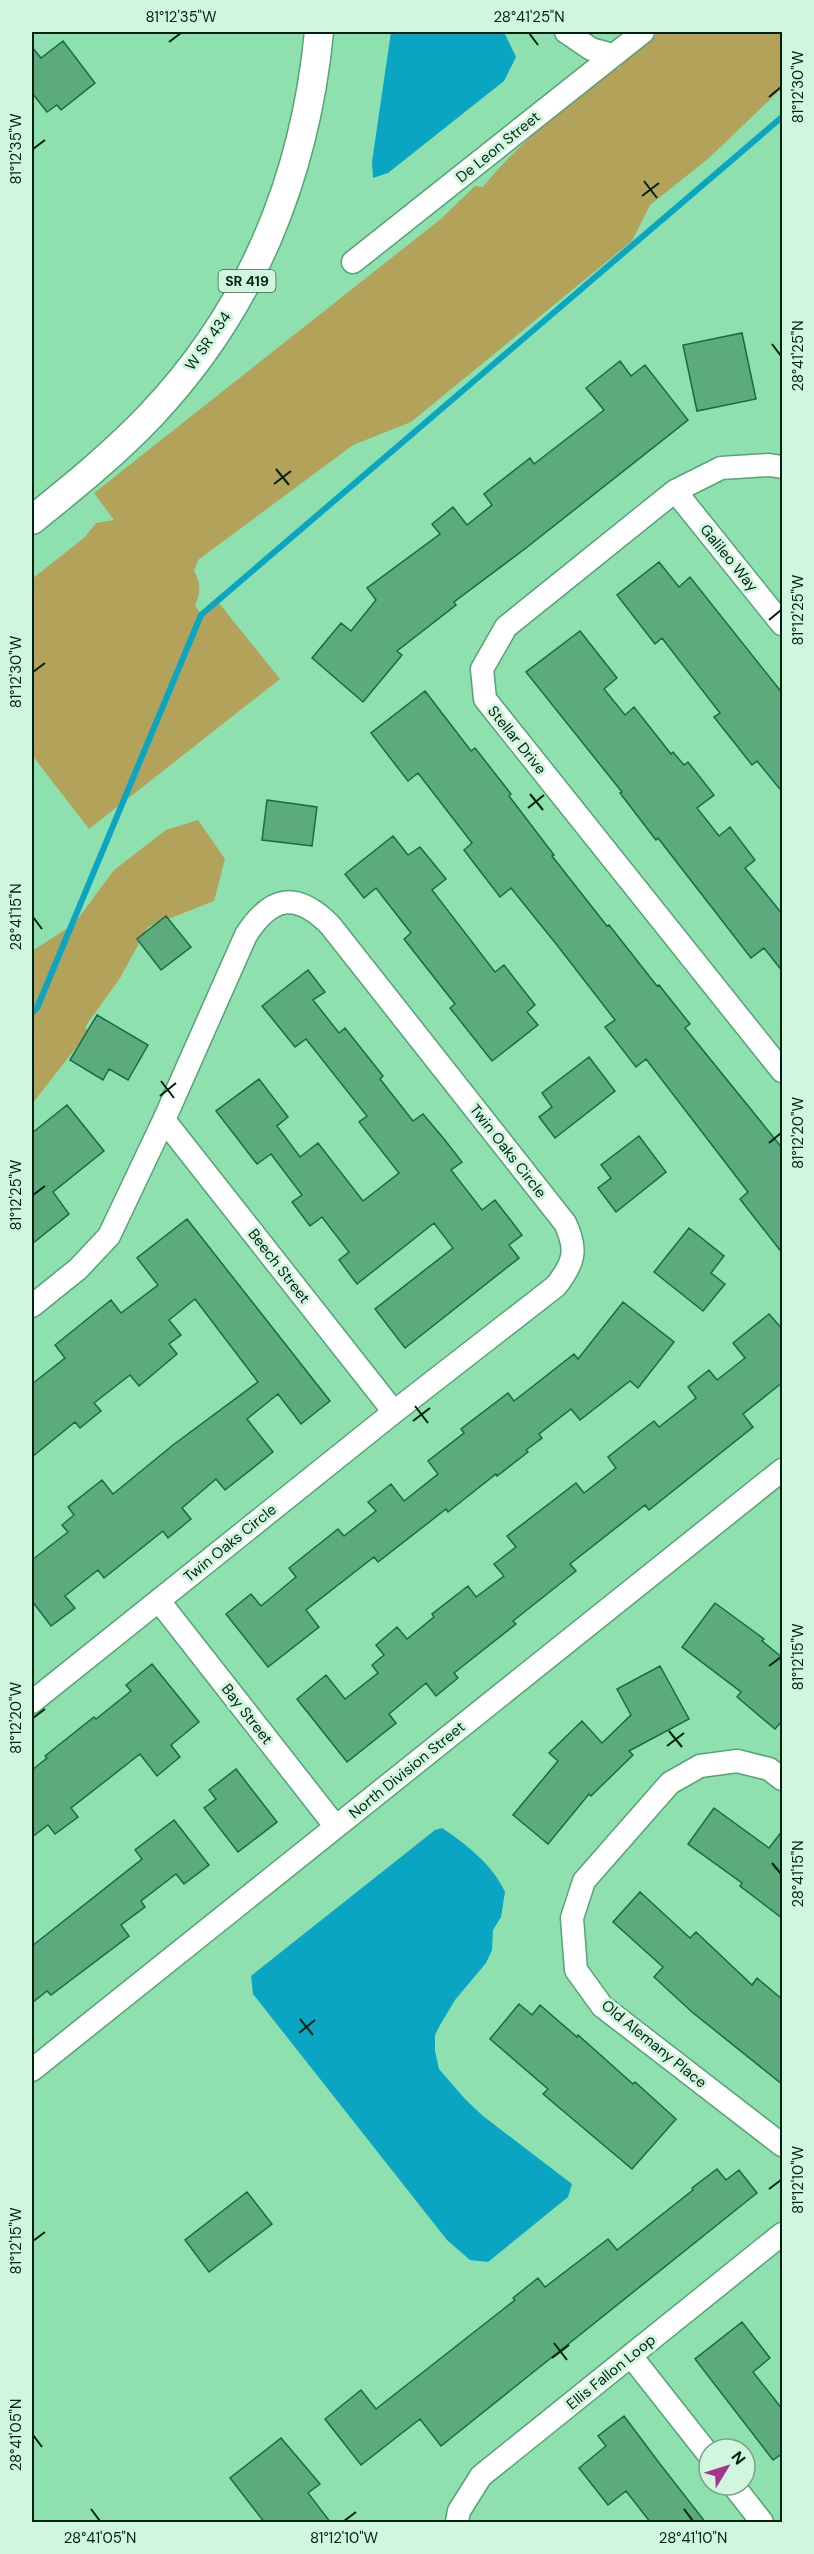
<svg xmlns="http://www.w3.org/2000/svg" width="814" height="2554" viewBox="0 0 814 2554" font-family="'DM Sans',sans-serif">
  <rect width="100%" height="100%" fill="#8ee0ae"/>
  <path fill="#b2a25a" d="M660,32h122v56l-73,70 -59,47 -18,36 -221,181 -58,23 -155,115 -4,11c7,11 7,23 1,34l6,10 17,-13 62,77 -191,150 -57,-74v-176l53,-42 11,-14 18,-3 -20,-27 348,-275 33,-32 8,1c37,-46 85,-82 131,-120l5,2 3,-8z
    M198,820l27,39 -11,42 -66,26 -28,51 -35,49 4,4 -57,73v-153l42,-27 40,-54 52,-40z"/>
  <path fill="#0aa5c2" d="M391,32h113l12,25 -12,24 -116,92 -15,5 -1,-16z
    M442,1828c24,16 51,37 63,64l-4,25 -8,13 -1,20 -6,13 -31,37 -15,25 -5,10v16l4,18 26,30 18,17 89,68 -4,13 -80,65 -18,-2 -23,-20 -194,-246 -2,-18 184,-146z"/>
  <g fill="none" stroke-linecap="round" stroke-linejoin="round">
    <path stroke="#0aa5c2" stroke-width="6" d="M32,1013l5,-5 164,-393 581,-498"/>
  </g>
  <path fill="#5bab7c" stroke="#156e43" stroke-width="1.5" d="M63,41l32,42 -34,27 -4,-5 -10,7 -15,-19v-46l9,11z
    M742,333l14,66 -59,12 -14,-66z
    M620,361l11,15 14,-11 43,55 -162,128 -72,54 2,3 -59,46 5,4 -39,47 -51,-44 29,-35 10,8 25,-31 -9,-12 73,-54 -8,-10 21,-17 14,18 25,-20 -8,-11 46,-36 4,6 70,-54 -18,-22z
    M659,562l20,25 11,-10 93,117v99l-26,-32 -5,4 -38,-48 6,-4 -58,-75 -7,6 -38,-49z
    M580,631l37,47 -13,11 21,26 9,-8 37,47 2,-2 11,13 4,-3 26,33 -17,13 22,28 11,-9 25,33 -10,8 38,47v57l-19,-24 -13,10 -93,-120 -2,2 -36,-47 2,-1 -96,-120z
    M425,691l46,60 4,-3 36,46 -2,2 45,59 -2,1 55,70 2,-1 48,61 2,-1 31,39 -5,4 98,121v105l-43,-55 8,-7 -102,-133 -10,8 -31,-40 10,-7 -58,-75 -46,-57 -11,9 -36,-47 8,-7 -54,-70 -10,8 -37,-48z
    M267,800l50,7 -5,39 -50,-6z
    M393,836l15,19 12,-8 26,32 -14,11 63,82 9,-7 31,40 -8,7 11,13 -46,36 -42,-53 5,-4 -51,-65 7,-6 -35,-45 -12,10 -19,-24z
    M166,916l25,31 -30,23 -24,-31z
    M308,970l17,22 -12,8 26,33 6,-5 38,48 -3,3 33,42 10,-7 21,25 18,23 -11,8 31,40 13,-10 27,35 -13,10 10,13 -114,90 -30,-39 78,-61 -19,-25 -77,61 -18,-24 10,-8 -27,-35 -12,9 -18,-24 10,-7 -31,-41 -14,10 -41,-53 43,-32 29,38 -11,9 23,31 18,-14 45,58 36,-28 -40,-51 8,-6 -61,-77 -11,8 -33,-41z
    M97,1015l51,30 -20,35 -19,-11 -6,11 -33,-20z
    M589,1057l26,34 -60,47 -16,-21 13,-10 -10,-14z
    M67,1105l37,46 -51,41 16,22 -37,30v-111z
    M639,1136l27,36 -50,40 -18,-24 13,-10 -10,-13z
    M187,1219l143,182 -29,23 -23,-30 -31,25 26,33 -48,38 -9,-11 -34,29 9,11 -23,19 -5,-7 -59,47 -6,-8 -33,26 10,12 -24,18 -19,-25v-41l36,-28 -6,-7 12,-10 -6,-8 34,-27 11,14 60,-49 85,-63 -63,-83 -26,21 12,15 -12,9 8,10 -38,32 -9,-11 -36,28 7,8 -21,17 -5,-6 -43,35v-73l33,-26 -10,-13 56,-45 10,13 37,-28 -21,-27z
    M689,1228l35,28 -13,17 14,11 -22,27 -49,-39z
    M623,1302l51,40 -36,46 -8,-7 -50,39 -9,-11 -32,25 3,4 -16,12 2,2 -31,24 -1,-2 -48,38 -2,-3 -68,53 -4,-5 -68,53 13,17 -51,40 -42,-53 25,-20 10,12 35,-29 -7,-9 49,-39 6,7 32,-25 -8,-9 23,-18 13,17 34,-27 -10,-13 36,-28 -3,-4 47,-36 6,8 60,-47 4,5z
    M769,1314l14,16v52l-40,32 10,13 -104,83 -4,-5 -75,59 6,7 -63,50 3,3 -62,49 4,5 -22,18 -10,-13 -37,31 7,9 -49,39 -50,-63 29,-24 19,24 33,-26 -6,-8 12,-10 -8,-10 21,-18 10,12 27,-22 -2,-3 36,-28 8,11 28,-21 -10,-12 22,-17 -9,-11 69,-53 8,10 32,-25 -8,-11 46,-36 5,6 37,-29 -8,-11 21,-17 8,10 28,-22 -12,-15z
    M715,1603l49,36 -2,2 21,17v62l-8,9 -38,-32 4,-5 -59,-45z
    M152,1664l47,58 -28,23 9,12 -23,19 -17,-22 -69,54 7,9 -23,17 -7,-9 -16,12v-67l15,-12 -2,-2 49,-39 2,2 35,-28 -5,-6z
    M660,1666l29,53 -60,32 4,4 -42,41 -2,-2 -41,50 -35,-29 45,-54 -9,-8 33,-32 20,22 29,-28 -14,-26z
    M236,1769l41,53 -39,30 -34,-44 12,-9 -7,-9z
    M714,1808l55,40 14,-18v89l-43,-33 2,-3 -54,-39z
    M174,1820l35,45 -25,19 -8,-10 -35,27 4,6 -24,18 8,11 -78,59 -4,-4 -15,12v-57l110,-87 -7,-9z
    M640,1892l50,46 6,-6 56,53 5,-7 26,22v85l-91,-73 -38,-35 9,-10 -50,-45z
    M519,2004l13,11 8,-10 37,32 1,-2 55,49 2,-2 41,37 -44,50 -89,-75 5,-5 -58,-50z
    M717,2169l9,11 13,-10 18,23 -316,253 -21,-27 -59,46 -36,-46 36,-29 15,19 139,-109 -2,-2 25,-20 7,9 63,-48 9,11 76,-60 -1,-2z
    M247,2192l25,32 -63,48 -24,-32z
    M742,2322l28,36 -17,14 30,38v43l-10,7 -78,-101z
    M624,2416l36,48 46,59h-55l-25,-32 -18,14 -29,-37 27,-22 -8,-10z
    M281,2438l39,46 -12,9 23,30h-66l-35,-45z"/>
  <g fill="none" stroke-linecap="round" stroke-linejoin="round">
    <g stroke="#54a476" stroke-width="25">
      <path id="minor" d="M566,32l25,17 22,6
        M353,262l290,-230
        M782,467l-13,-2 -48,3 -46,23 -169,136 -24,42 3,30 297,372
        M675,491l107,133
        M164,1120l230,292
        M32,1306l46,-37 31,-33 55,-116 82,-185c25,-39 50,-44 84,-10l235,298c13,27 9,40 -9,63l-162,126 -362,290
        M159,1601l177,226
        M782,1779l-13,-10 -32,-8 -37,5 -30,17 -86,98 -12,37 4,52 26,36 180,139
        M32,2070l750,-600
        M631,2356l78,99
        M733,2485l29,37
        M457,2522l2,-11 22,-35 301,-242"/>
    </g>
    <g stroke="#54a476" stroke-width="31">
      <path id="major" d="M32,520c41,-33 82,-66 119,-105 101,-107 154,-239 168,-383"/>
    </g>
    <use href="#minor" stroke="#fff" stroke-width="22"/>
    <use href="#major" stroke="#fff" stroke-width="28"/>
  </g>
  <path fill="none" stroke="#021" stroke-width="2" d="M529,33l9,12M169,42l12,-9M769,97l12,-10M33,149l12,-9M644,181l13,17M642,196l17,-13M772,344l9,12M276,469l13,16M274,484l17,-13M769,620l12,-10M33,672l12,-9M530,794l13,16M528,808l16,-13M33,917l9,12M161,1081l13,17M160,1096l16,-13M769,1143l12,-10M33,1195l12,-9M415,1406l13,17M413,1421l17,-13M769,1666l12,-9M33,1718l12,-9M669,1731l13,16M667,1746l17,-13M772,1863l9,11M300,2019l13,16M299,2033l16,-13M769,2189l12,-9M33,2241l12,-9M554,2343l13,17M552,2358l17,-13M33,2435l9,12M91,2509l9,12M684,2509l9,12M344,2521l12,-9"/>
  <g text-anchor="middle" dominant-baseline="central" stroke-width="6" stroke-linejoin="round" paint-order="stroke">
    <rect fill="#d0f7dd" stroke="#3e624e" stroke-width="1.5" x="218.5" y="270" width="57" height="22" rx="4.5"/>
    <g font-size="14" font-weight="bold" fill="#021">
      <text x="247" y="281">SR 419</text>
    </g>
    <g font-size="15" fill="#021" stroke="#d0f7dd">
      <text transform="translate(498 147) rotate(-39)">De Leon Street</text>
      <text transform="translate(208 341) rotate(-55)">W SR 434</text>
      <text transform="translate(729 558) rotate(51)">Galileo Way</text>
      <text transform="translate(517 740) rotate(51)">Stellar Drive</text>
      <text transform="translate(508 1151) rotate(52)">Twin Oaks Circle</text>
      <text transform="translate(279 1266) rotate(52)">Beech Street</text>
      <text transform="translate(230 1543) rotate(-39)">Twin Oaks Circle</text>
      <text transform="translate(247 1714) rotate(52)">Bay Street</text>
      <text transform="translate(407 1770) rotate(-39)">North Division Street</text>
      <text transform="translate(654 2044) rotate(39)">Old Alemany Place</text>
      <text transform="translate(611 2372) rotate(-39)">Ellis Fallon Loop</text>
    </g>
  </g>
  <rect width="814" height="2554" fill="none" stroke="#d0f7dd" stroke-width="66"/>
  <g transform="translate(727 2467) rotate(52)"><circle r="28" fill="#d0f7dd" stroke="#7da28b" stroke-width="1.5"/>
  <path d="M0-4.5L10 22L0 15L-10 22Z" fill="#a5348f"/>
  <text y="-9" font-size="16" font-weight="bold" text-anchor="middle" fill="#002211">N</text>
  </g>
  <rect x="33" y="33" width="748" height="2488" fill="none" stroke="#021" stroke-width="2"/>
  <g font-size="15" text-anchor="middle" fill="#021">
    <text x="181" y="22">81°12'35"W</text>
    <text x="529" y="22">28°41'25"N</text>
    <text transform="translate(798 87) rotate(-90)" y="5">81°12'30"W</text>
    <text transform="translate(16 149) rotate(-90)" y="5">81°12'35"W</text>
    <text transform="translate(798 356) rotate(-90)" y="5">28°41'25"N</text>
    <text transform="translate(798 610) rotate(-90)" y="5">81°12'25"W</text>
    <text transform="translate(16 672) rotate(-90)" y="5">81°12'30"W</text>
    <text transform="translate(16 917) rotate(-90)" y="5">28°41'15"N</text>
    <text transform="translate(798 1133) rotate(-90)" y="5">81°12'20"W</text>
    <text transform="translate(16 1195) rotate(-90)" y="5">81°12'25"W</text>
    <text transform="translate(798 1657) rotate(-90)" y="5">81°12'15"W</text>
    <text transform="translate(16 1718) rotate(-90)" y="5">81°12'20"W</text>
    <text transform="translate(798 1874) rotate(-90)" y="5">28°41'15"N</text>
    <text transform="translate(798 2180) rotate(-90)" y="5">81°12'10"W</text>
    <text transform="translate(16 2241) rotate(-90)" y="5">81°12'15"W</text>
    <text transform="translate(16 2435) rotate(-90)" y="5">28°41'05"N</text>
    <text x="100" y="2543">28°41'05"N</text>
    <text x="344" y="2543">81°12'10"W</text>
    <text x="693" y="2543">28°41'10"N</text>
  </g>
</svg>
